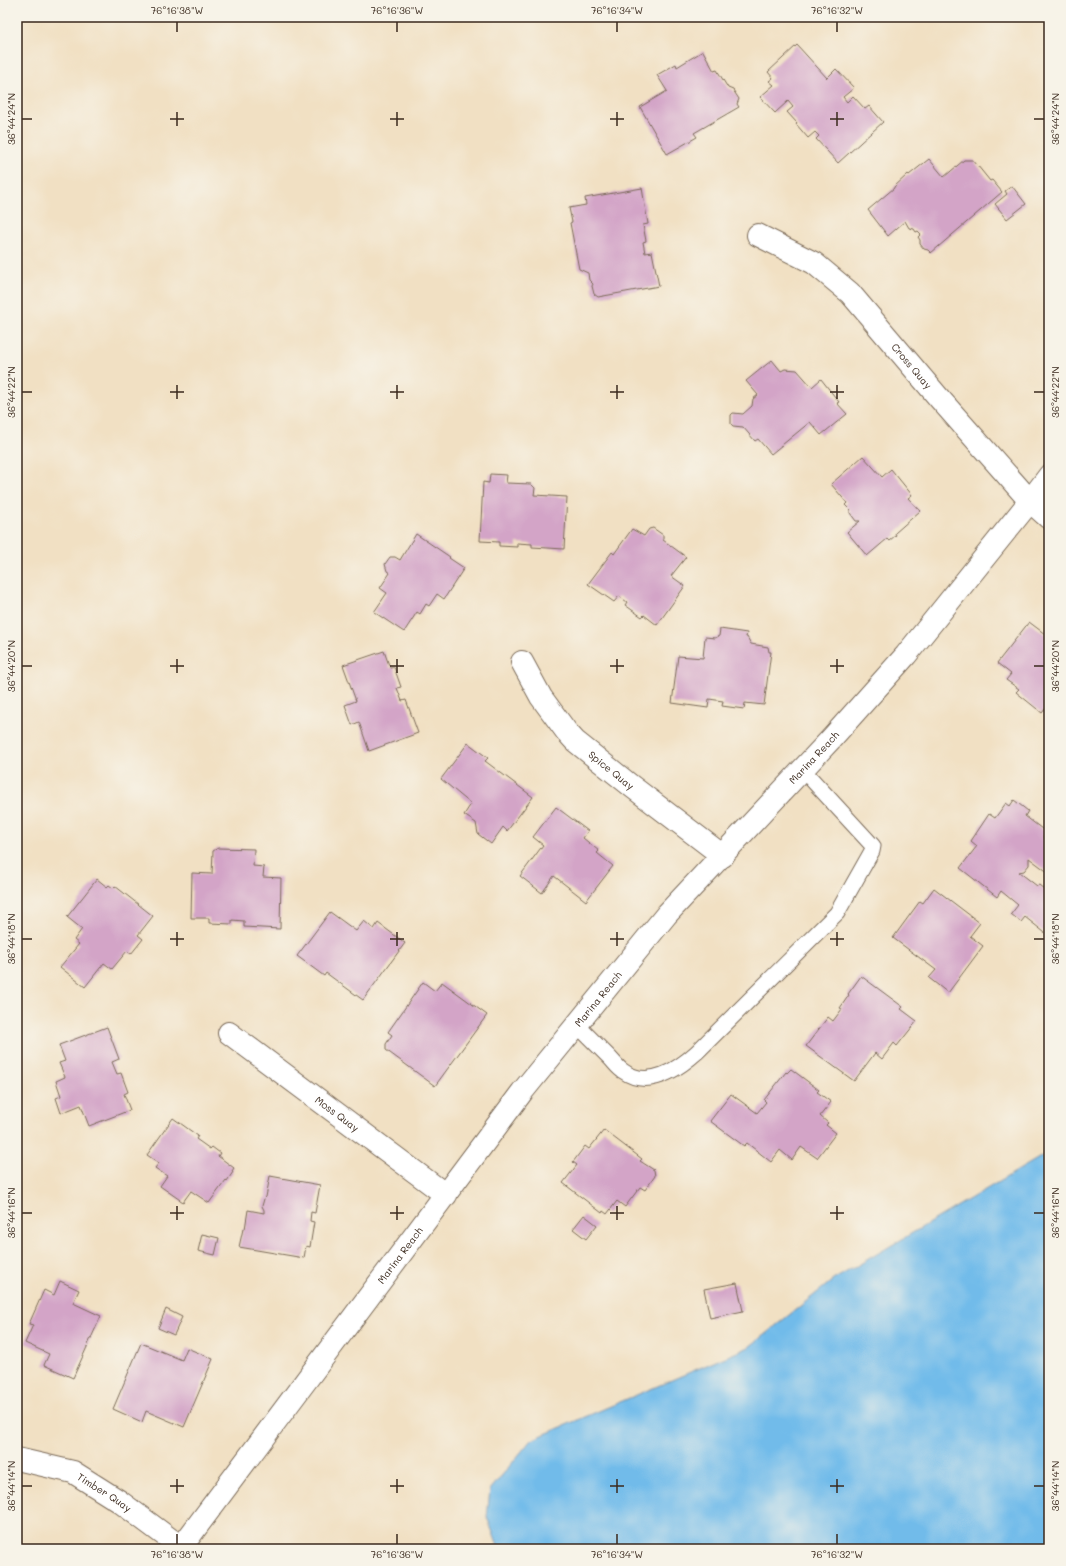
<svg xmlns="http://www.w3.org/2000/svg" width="1066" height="1566" viewBox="0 0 1066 1566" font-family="Mali,sans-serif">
  <rect width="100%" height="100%" fill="#f7f3e8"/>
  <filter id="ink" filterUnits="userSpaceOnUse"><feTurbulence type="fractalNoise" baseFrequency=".025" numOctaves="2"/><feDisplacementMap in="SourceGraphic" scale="8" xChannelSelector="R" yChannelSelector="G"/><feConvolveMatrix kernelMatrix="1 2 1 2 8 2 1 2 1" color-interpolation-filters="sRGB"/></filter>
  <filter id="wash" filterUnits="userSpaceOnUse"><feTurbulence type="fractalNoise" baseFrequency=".012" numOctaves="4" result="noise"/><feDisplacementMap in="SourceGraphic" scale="16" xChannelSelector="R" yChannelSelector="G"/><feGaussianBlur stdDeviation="0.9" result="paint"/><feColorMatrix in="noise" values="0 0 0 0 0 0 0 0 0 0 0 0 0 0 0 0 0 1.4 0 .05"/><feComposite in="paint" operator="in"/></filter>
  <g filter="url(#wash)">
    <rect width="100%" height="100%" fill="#f1e0c3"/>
    <path fill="#71bbea" stroke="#567284" d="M1049,1152v397h-550l-12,-32 3,-27 41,-50 218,-93 84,-67z"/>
    <g id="blocks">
      <path fill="#d3a4c7" d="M797,45l30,33 9,-9 18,19 -11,9 4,5 6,-6 12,13 4,-3 14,16 -45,41 -22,-24 3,-3 -4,-4 -7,6 -12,-14 1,-1 -10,-11 6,-5 -5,-6 -13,12 -15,-16 14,-12 -5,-4 4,-3 -5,-6z
        M703,51l11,20 3,-1 11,18 5,2 6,9 -2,5 2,3 -45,26 3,4 -30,17 -27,-47 27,-16 -10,-16 19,-11 1,3z
        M929,159l15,18 20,-17h9l17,21 2,-1 10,12 -71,61 -3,-3 -4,-1 -4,-5v-4l-2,-3 3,-3 -3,-3 -2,1 -2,-3 -5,-1 -4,-7 -17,15 -20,-26 26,-22v-1l14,-13 1,1z
        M1012,186l14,18 -19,15 -12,-15 12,-10 -2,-3z
        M642,188l6,36 -5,1 3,16 -3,1 2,11 7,-1 7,34 -61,11 -4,-3 -2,-8 1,-2 -4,-4 -1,-7 -9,-4 -9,-46 2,-1 -3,-14 17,-3 -1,-7z
        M772,360l9,11 4,-2 12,1 15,17 9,-8 18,23 -2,1 10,11 -26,21 -11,-13 -39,32 -13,-15 -3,2 -12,-14 -10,-1 -2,-2v-9l2,-2 10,1 9,-8 1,-7 5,-4 -12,-14z
        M863,456l19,21 9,-8 21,26 -4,3 12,13 -25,22 1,2 -7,6 -2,-2 -20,17 -20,-24 13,-11h-4l-6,-8v-3l-5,-5 2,-2 -16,-19z
        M490,474l17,1 -1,8 25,1 4,4 -1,7 33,2 -3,52 -32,-2v-3l-15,-1v4l-18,-1v-4l-19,-1 3,-59 6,1z
        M653,528l10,7v5l23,17 -15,19 14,10 -28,39 -13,-10 -2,2 -17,-12 2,-3 -8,-6 -5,6 -26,-18 24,-32 2,2 18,-25 12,7 5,-7z
        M416,534l34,23 -1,1 15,10 -20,31 -7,-5 -8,12 -3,-2 -6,10 -3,-2 -13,20 -30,-20 13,-19 -7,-5 10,-15 -3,-2 -2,-7 5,-7h5l5,3z
        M1029,622l20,15v67l-7,9 -26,-21 3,-3 -13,-9 5,-6 -14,-11z
        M720,629l27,4 -1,4h1l4,7 17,3 1,5h2l-7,53 -19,-2 -1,6 -22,-3 1,-5 -14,-2 -1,9 -36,-5 6,-47 25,2 2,-21 10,1 4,-2z
        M384,651l6,17 4,-1 7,20 -4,1 5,13 4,-1 12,33 -49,18 -10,-29 -7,3 -7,-20 11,-4 -13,-36z
        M468,743l20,15 -3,3 48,36 -26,34 -4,-4 -12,17 -13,-10 -2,-11 -12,-8 7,-11 -30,-25z
        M1014,800l14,11 -3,5 21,16 -3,5 6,5v31l-20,-15v7l-5,6 -5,1 18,14 2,-1 10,8v43l-24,-19 -4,5 -10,-8 7,-9 -17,-14 -4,6 -37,-29 17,-22 -6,-5 18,-27 6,4 11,-15 4,3z
        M556,807l32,24 -5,7 16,13 -2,2 16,13 -27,35 -32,-25 -12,17 -22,-17 23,-31 -10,-8z
        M218,848l36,1 -1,17 11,1 -1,10 18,1 -1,51 -36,-2v-6l-12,-1v4l-23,-1v-5h-18l1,-45 20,1 1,-23z
        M97,879l10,8 2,-2 4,3 2,-2 38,30 -15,19 5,4 -12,15 -4,-3 -15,18 -8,-6 -19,24 -25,-20 19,-23 -5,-4 8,-11 -15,-12z
        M934,888l46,35 -10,13 13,10 -35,47 -19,-15 7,-8 -43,-32 27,-37 3,2z
        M330,912l26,19 8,-10 10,8 4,-6 27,20 -42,57 -37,-27 -2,3 -27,-20z
        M861,976l42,31 -2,2 16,12 -20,25 -3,-3 -12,16 -7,-6 -21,28 -48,-35 22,-29 5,4 9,-12 -2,-1 9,-13 -1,-1z
        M423,982l12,9 7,-9 45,33 -52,71 -49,-36v-6l6,-9 -4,-3z
        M107,1027l12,32 -7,3 5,12 4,-1 7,19 -4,2 6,16 -41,16 -8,-21 -20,8 -5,-15 5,-2 -5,-15 9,-4 -6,-14 6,-2 -6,-16z
        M791,1069l28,21 -2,2 14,10 -11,14 8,7 -2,2 10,8 -19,25 -16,-11 -9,13 -12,-10 -9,12 -24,-19 -3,3 -34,-25 21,-27 26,19 9,-11 -2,-2 22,-28 1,1z
        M173,1118l25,18 -2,3 14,10 2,-2 8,6 -2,3 16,12 -2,3 1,1 -6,9 -1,-1 -17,23 -18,-12 -8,11 -23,-16 7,-10 -12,-8 4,-5 -12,-8z
        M604,1130l38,29 -2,2 14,9 1,6 -10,14 -5,-3 -15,20 -8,-6 -10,13 -4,-3 -1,2 -39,-30 14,-18 -4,-3 12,-16 4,3z
        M270,1176l50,9 -5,28 -4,-1 -1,9 4,1 -4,25 -4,-1 -2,12 -65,-11 4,-18h2l3,-19 16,3v-3l-2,-4 2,-7 2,-2z
        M584,1215l13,10 -11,14 -13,-10z
        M202,1234l17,4 -4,17 -17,-4z
        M60,1281l19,9 -6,13 28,13 -28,62 -29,-13 5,-11 -24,-11 8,-18 -4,-1 15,-34 10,5z
        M737,1283l6,28 -33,7 -6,-29z
        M166,1309l16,8 -8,18 -16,-7z
        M141,1343l41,17 5,-12 26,11 -29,68 -38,-16 -4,11 -29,-13z"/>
    </g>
  </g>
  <g filter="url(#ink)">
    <use href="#blocks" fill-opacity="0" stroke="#7b6a58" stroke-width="1"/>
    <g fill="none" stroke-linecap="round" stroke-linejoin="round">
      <g stroke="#7b6a58" stroke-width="17">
        <path id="service" d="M577,1025c11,11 22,22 33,33 4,4 8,10 13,13 26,19 55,-2 74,-19l140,-139 35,-62 1,-5 -70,-76"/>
      </g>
      <g stroke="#7b6a58" stroke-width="24">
        <g id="minor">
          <path id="s1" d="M758,235l56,28 36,30 89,105 91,103 19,17"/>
          <path id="s2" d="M522,662l19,35 25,34 9,10 55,44 93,71"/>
          <path id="s3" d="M229,1033l217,162"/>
          <path id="s4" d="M17,1459l56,13 46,29 63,47"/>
          <path id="s5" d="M180,1549l342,-457 145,-178 164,-175 75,-84 124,-154 19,-25"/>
        </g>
      </g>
      <use href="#service" stroke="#fff" stroke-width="15"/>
      <use href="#minor" stroke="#fff" stroke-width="22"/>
    </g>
  </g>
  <path fill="none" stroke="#3b2a1e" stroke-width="1.5" d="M177,22v10M397,22v10M617,22v10M837,22v10M177,112v14M397,112v14M617,112v14M837,112v14M22,119h10M170,119h14M390,119h14M610,119h14M830,119h14M1034,119h10M177,385v14M397,385v14M617,385v14M837,385v14M22,392h10M170,392h14M390,392h14M610,392h14M830,392h14M1034,392h10M177,659v14M397,659v14M617,659v14M837,659v14M22,666h10M170,666h14M390,666h14M610,666h14M830,666h14M1034,666h10M177,932v14M397,932v14M617,932v14M837,932v14M22,939h10M170,939h14M390,939h14M610,939h14M830,939h14M1034,939h10M177,1206v14M397,1206v14M617,1206v14M837,1206v14M22,1213h10M170,1213h14M390,1213h14M610,1213h14M830,1213h14M1034,1213h10M177,1479v14M397,1479v14M617,1479v14M837,1479v14M22,1486h10M170,1486h14M390,1486h14M610,1486h14M830,1486h14M1034,1486h10M177,1534v10M397,1534v10M617,1534v10M837,1534v10"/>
  <g text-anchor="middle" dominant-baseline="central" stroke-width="3.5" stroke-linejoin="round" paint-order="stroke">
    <g font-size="10" fill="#3b2a1e" stroke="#f7f3e8">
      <text stroke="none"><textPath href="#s1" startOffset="205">Cross Quay</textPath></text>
      <text stroke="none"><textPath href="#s5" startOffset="1015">Marina Reach</textPath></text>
      <text stroke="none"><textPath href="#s2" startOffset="142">Spice Quay</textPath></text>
      <text stroke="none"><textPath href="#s5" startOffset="691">Marina Reach</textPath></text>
      <text stroke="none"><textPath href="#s3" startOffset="135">Moss Quay</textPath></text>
      <text stroke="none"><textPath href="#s5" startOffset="367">Marina Reach</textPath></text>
      <text stroke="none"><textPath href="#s4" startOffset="95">Timber Quay</textPath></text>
    </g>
  </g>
  <rect width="1066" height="1566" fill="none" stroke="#f7f3e8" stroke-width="44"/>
  <rect x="22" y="22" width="1022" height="1522" fill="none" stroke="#3b2a1e" stroke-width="1.5"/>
  <g font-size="10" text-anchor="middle" fill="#3b2a1e">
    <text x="177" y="14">76°16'38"W</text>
    <text x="397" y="14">76°16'36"W</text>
    <text x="617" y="14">76°16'34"W</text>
    <text x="837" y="14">76°16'32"W</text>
    <text transform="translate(11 119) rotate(-90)" y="4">36°44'24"N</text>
    <text transform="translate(1055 119) rotate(-90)" y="4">36°44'24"N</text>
    <text transform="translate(11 392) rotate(-90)" y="4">36°44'22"N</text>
    <text transform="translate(1055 392) rotate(-90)" y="4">36°44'22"N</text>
    <text transform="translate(11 666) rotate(-90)" y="4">36°44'20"N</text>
    <text transform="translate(1055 666) rotate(-90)" y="4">36°44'20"N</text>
    <text transform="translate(11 939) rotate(-90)" y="4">36°44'18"N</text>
    <text transform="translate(1055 939) rotate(-90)" y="4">36°44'18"N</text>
    <text transform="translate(11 1213) rotate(-90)" y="4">36°44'16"N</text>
    <text transform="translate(1055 1213) rotate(-90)" y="4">36°44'16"N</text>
    <text transform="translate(11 1486) rotate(-90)" y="4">36°44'14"N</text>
    <text transform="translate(1055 1486) rotate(-90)" y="4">36°44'14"N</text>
    <text x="177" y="1558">76°16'38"W</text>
    <text x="397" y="1558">76°16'36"W</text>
    <text x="617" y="1558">76°16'34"W</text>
    <text x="837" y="1558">76°16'32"W</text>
  </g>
</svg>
